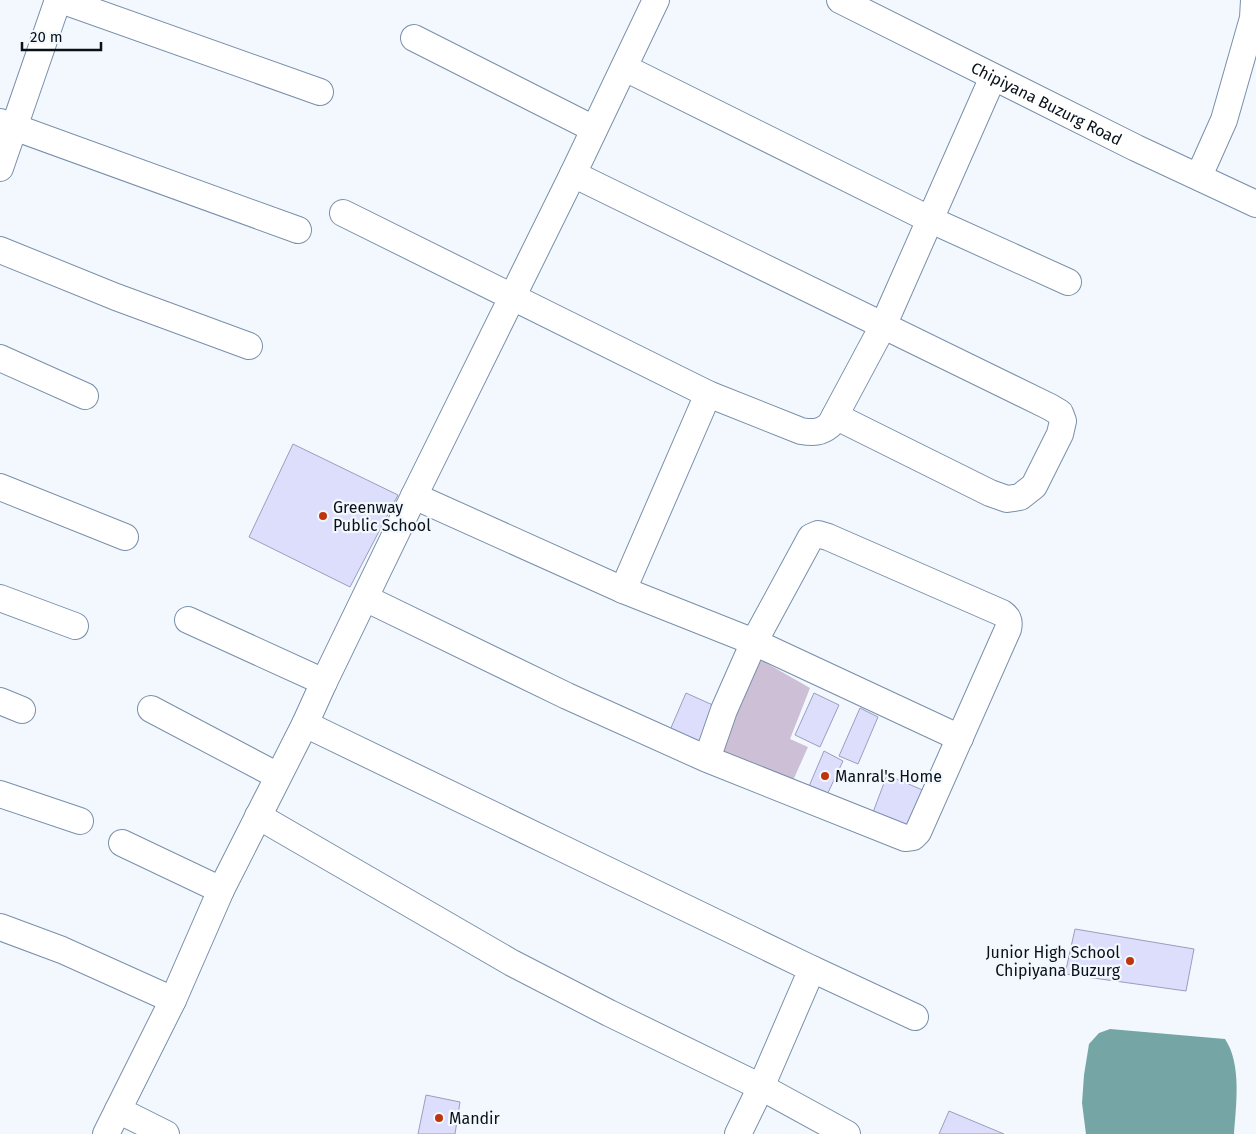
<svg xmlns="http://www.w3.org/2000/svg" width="1256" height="1134" viewBox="0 0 1256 1134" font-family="'Fira Sans',sans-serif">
  <rect width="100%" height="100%" fill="#f3f8fe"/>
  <path fill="#cdc0d6" d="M756,657l54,31 -20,51 18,8 -17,38 -76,-27z"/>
  <path fill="#76a5a6" d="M1110,1029l115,10c17,25 11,67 9,95h-148l-4,-31 2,-28 5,-31 10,-11z"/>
  <path fill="#dcdefc" stroke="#9b9dbf" d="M293,444l105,51 -48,92 -101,-50z
    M686,693l38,17 -19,44 -38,-17z
    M814,693l25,12 -19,42 -25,-12z
    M860,708l18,9 -20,47 -19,-8z
    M824,751l19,10 -18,38 -18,-8z
    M887,775l38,16 -20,47 -36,-15z
    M1075,929l119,20 -8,42 -121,-17z
    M426,1095l34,7 -5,32h-37z
    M949,1111l55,23h-65z"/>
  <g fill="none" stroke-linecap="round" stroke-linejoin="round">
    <g stroke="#798fab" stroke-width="28">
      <g id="minor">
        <path d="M61,0l259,92"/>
        <path id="s1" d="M840,0l296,148 120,56"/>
        <path d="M414,38l180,91"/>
        <path d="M625,68l306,152 137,62"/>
        <path d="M0,122l298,108"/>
        <path d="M0,168l58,-168"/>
        <path d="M573,174l477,233 10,6 3,8 -3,13 -26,52 -14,11 -13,2 -17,-6 -155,-77"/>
        <path d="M1199,176l25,-56 29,-102 1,-18"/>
        <path d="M343,213l365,181 93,37c12,2 19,2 29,-6l53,-99 110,-249"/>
        <path d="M0,250l116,47 133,49"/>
        <path d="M0,358l85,38"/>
        <path d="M0,487l125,50"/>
        <path d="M414,496l209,94 131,52 206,96"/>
        <path d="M623,590l85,-196"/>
        <path d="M0,598l75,28"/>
        <path d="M365,598l202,98 140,63 198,79 8,-1 5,-5 90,-203c2,-8 0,-12 -6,-16l-174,-76 -10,-3 -7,3 -57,105 -30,68 -17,49"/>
        <path d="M188,620l136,62"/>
        <path d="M0,701l22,9"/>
        <path d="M151,709l127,67"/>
        <path d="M305,724c169,83 338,162 507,245l-51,118 -23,47"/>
        <path d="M0,794l80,27"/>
        <path d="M258,816l254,147 97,50 152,74 86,47"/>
        <path d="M122,843l99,47"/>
        <path d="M0,927l62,23 111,50"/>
        <path d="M812,969l103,48"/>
        <path d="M106,1134l12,-24"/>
        <path d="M166,1134l-48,-24 55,-110 48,-110 84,-166 19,-42 90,-186 159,-322 83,-174"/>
      </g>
    </g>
    <use href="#minor" stroke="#fff" stroke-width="26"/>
  </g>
  <g fill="#be350d" stroke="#f3f8fe" stroke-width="2">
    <circle cx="323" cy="516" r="5"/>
    <circle cx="825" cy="776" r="5"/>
    <circle cx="1130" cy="961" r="5"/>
    <circle cx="439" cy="1118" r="5"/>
  </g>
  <g text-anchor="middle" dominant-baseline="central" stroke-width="4.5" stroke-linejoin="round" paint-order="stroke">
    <g font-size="16" fill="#08101a" stroke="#f3f8fe">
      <text stroke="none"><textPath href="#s1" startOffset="231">Chipiyana Buzurg Road</textPath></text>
    </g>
    <g font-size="16" fill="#08101a" stroke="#f3f8fe" text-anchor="start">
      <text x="333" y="507">Greenway<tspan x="333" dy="18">Public School</tspan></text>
      <text x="835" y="776">Manral's Home</text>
      <text x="1120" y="952" text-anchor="end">Junior High School<tspan x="1120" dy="18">Chipiyana Buzurg</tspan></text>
      <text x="449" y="1118">Mandir</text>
    </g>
  </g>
  <path d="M22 42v8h79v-8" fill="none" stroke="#08101a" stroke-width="2.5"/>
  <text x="30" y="42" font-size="15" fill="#08101a" stroke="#f3f8fe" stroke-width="4" paint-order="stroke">20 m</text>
</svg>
